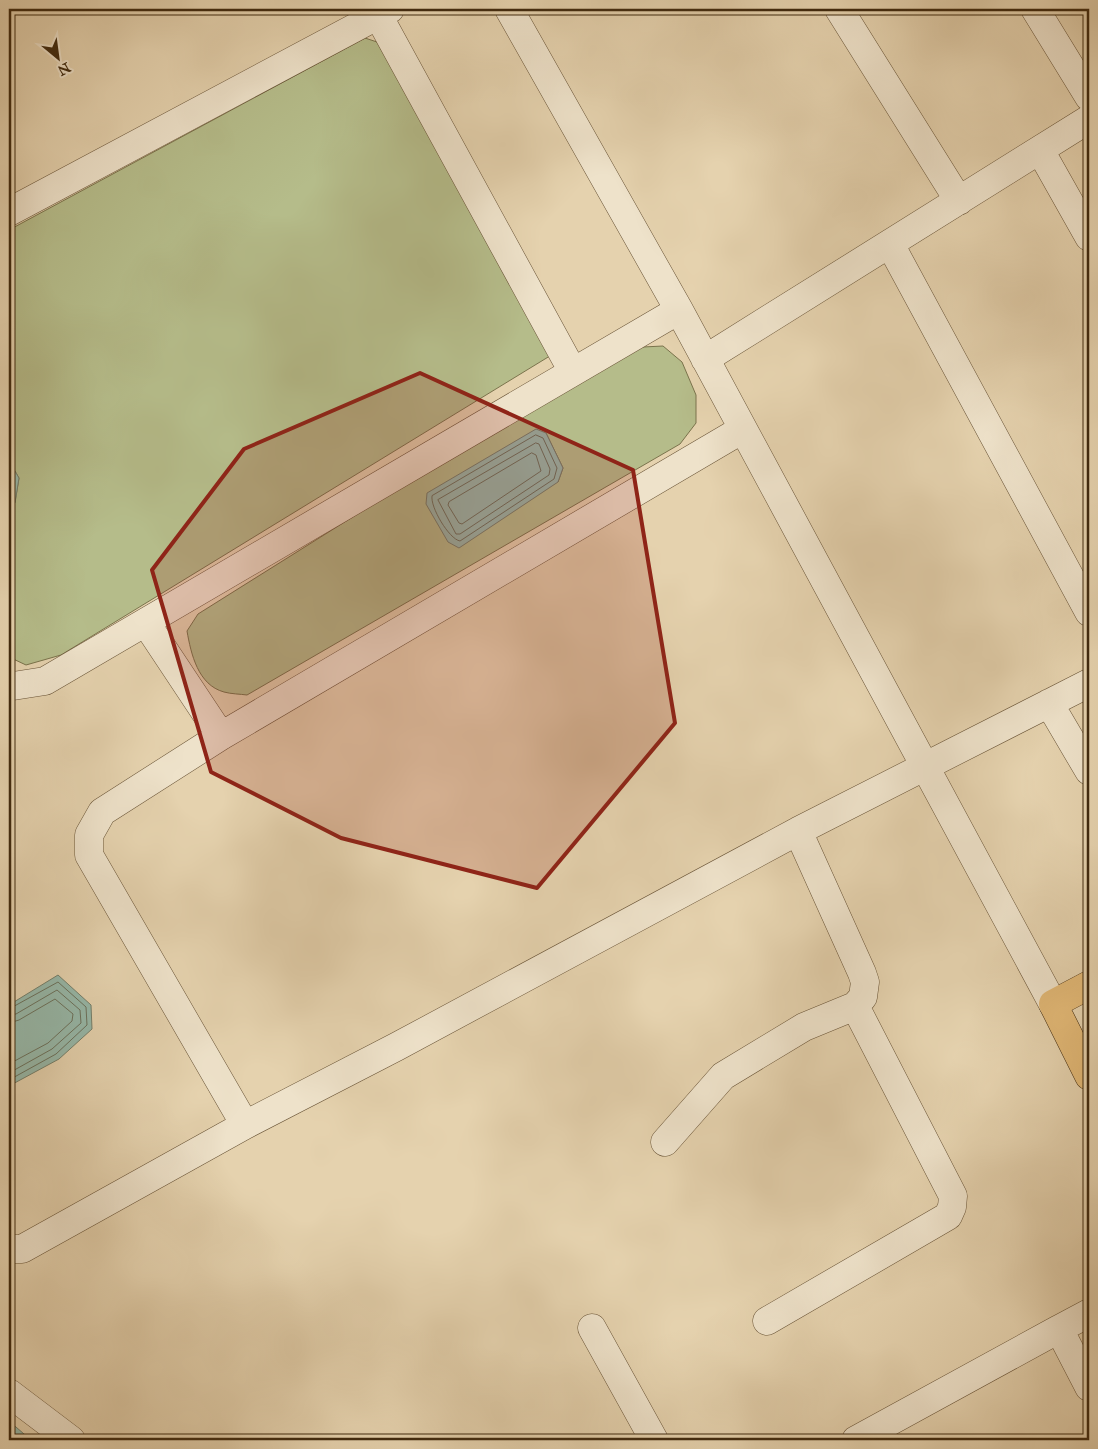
<svg xmlns="http://www.w3.org/2000/svg" width="1098" height="1449" viewBox="0 0 1098 1449" font-family="'IM FELL Great Primer',serif">
  <rect width="100%" height="100%" fill="#e5d2ae"/>
  <filter id="stains"><feTurbulence type="fractalNoise" baseFrequency=".004" numOctaves="4"/><feColorMatrix values="0 0 0 0 .2 0 0 0 0 .09 0 0 0 0 .02 0 0 0 .5 -.17"/></filter>
  <radialGradient id="worn" r=".72"><stop offset=".6" stop-color="#630" stop-opacity="0"/><stop offset="1" stop-color="#630" stop-opacity=".3"/></radialGradient>
  <path fill="#b5bc8a" stroke="#7a734c" fill-rule="evenodd" d="M365,38l12,4 181,309 -497,304 -35,10 -17,-8v-150l6,-5 4,-24 -10,-17v-231z
    M663,346l19,16 14,33v28l-16,21 -433,251c-7,-1 -16,-1 -23,-3 -26,-7 -33,-38 -37,-61l11,-17 416,-261 29,-6zM546,433l17,35 -5,14z"/>
  <path fill="#96b8a9" stroke="#747f6b" d="M536,429l10,4 17,35 -5,14 -99,66 -11,-6 -22,-38 1,-11z
    M9,461l10,17 -4,25 -6,4z
    M58,975l33,30 1,24 -33,30 -50,27v-81z
    M9,1421l22,19h-22z"/>
  <g fill="none" stroke-linecap="round" stroke-linejoin="round">
    <path stroke="#6b715c" stroke-width="1" d="M536,435l7,3 14,30 -3,11 -94,62c-11,-2 -30,-34 -28,-45z
      M536,443l3,1 11,25 -1,6 -89,59h-4l-18,-34z
      M532,453l4,2 5,16 -79,53 -3,-1 -11,-18 1,-3z
      M9,1009l49,-27 28,25 1,18 -31,29 -47,26
      M9,1015l7,-1 41,-24 23,20 1,13 -29,26 -43,24
      M9,1023l10,-3 36,-21 18,15 -1,7 -24,22 -39,21"/>
    <g stroke="#695437" stroke-width="29">
      <path id="minor" d="M509,9l170,301 374,694
        M839,9l120,192
        M1035,9l54,88
        M378,15l195,357
        M1040,150l49,87
        M9,212l381,-203
        M890,244l199,368
        M705,359l384,-240
        M146,623l75,113
        M9,684l4,2 32,-5 634,-371
        M1049,703l40,68
        M245,1125l-156,-270v-20l13,-23 119,-76 522,-307
        M665,1142l58,-66 81,-49 51,-21 8,-9 2,-15 -3,-9 -64,-142
        M9,1249h13l223,-124 151,-78 402,-216 291,-148
        M1089,1313l-30,16 30,58
        M767,1321l181,-105 4,-9 1,-11 -98,-190
        M592,1328l62,112
        M9,1393l62,47
        M856,1440l203,-111"/>
    </g>
    <g stroke="#402a0f" stroke-width="29">
      <path id="major" d="M1089,985l-36,19 36,72"/>
    </g>
    <use href="#minor" stroke="#eee2ca" stroke-width="28"/>
    <use href="#major" stroke="#e2b977" stroke-width="28"/>
  </g>
  <path fill="#8f2418" fill-opacity="0.2" stroke="#8f2418" stroke-width="4" stroke-linejoin="round" d="M420,373l213,97 42,253 -138,165 -196,-50 -130,-66 -59,-202 92,-121z"/>
  <rect width="1098" height="1449" fill="none" stroke="#e5d2ae" stroke-width="30"/>
  <rect x="10" y="10" width="1078" height="1429" fill="none" stroke="#402a0f" stroke-width="2.5"/>
  <rect x="15" y="15" width="1068" height="1419" fill="none" stroke="#402a0f"/>
  <g transform="translate(58 58) rotate(151)" stroke="#eee2ca" stroke-width="4" paint-order="stroke">
  <path d="M0-4L9 19L0 12L-9 19Z" fill="#402a0f"/>
  <text y="-8" font-size="14" font-weight="bold" text-anchor="middle" fill="#402a0f">N</text>
  </g>
  <rect width="100%" height="100%" filter="url(#stains)"/>
  <rect width="100%" height="100%" fill="url(#worn)"/>
</svg>
